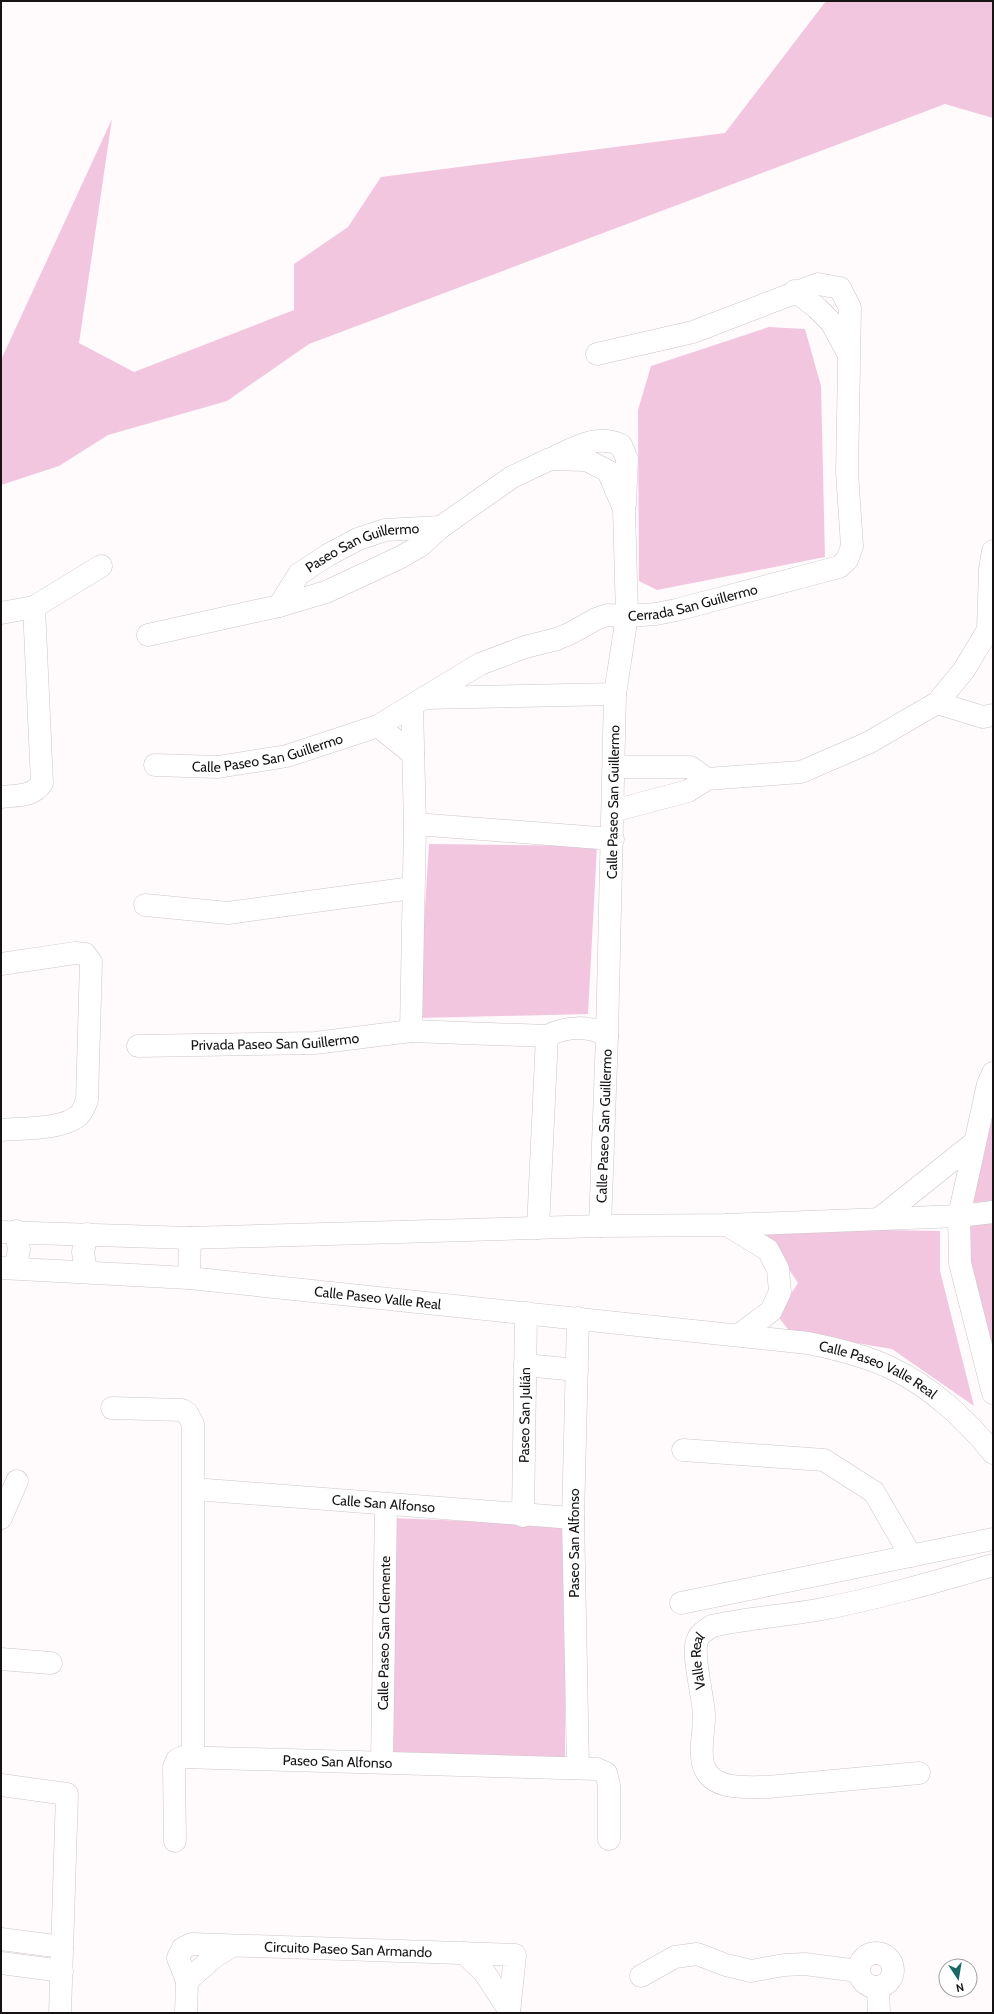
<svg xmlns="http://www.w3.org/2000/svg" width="994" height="2014" viewBox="0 0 994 2014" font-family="Cabin,sans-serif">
  <rect width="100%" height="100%" fill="#fffafc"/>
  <path fill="#f3c6df" d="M826,1h167v117l-48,-14 -636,240 -82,57 -119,34 -49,31 -58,19v-125l111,-241 -33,224 55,29 160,-62v-46l54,-37 33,-50 344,-44z
    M769,327l36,2 16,57 4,171 -168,33 -18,-9 -1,-171 13,-44z
    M429,844l168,2 -9,168 -170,4z
    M993,1090v281l-27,-114 1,-56z
    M762,1228l178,3v40l34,135 -82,-57 -102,-17 -13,-17 21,-32z
    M391,1518l175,7 -1,232 -176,-5z"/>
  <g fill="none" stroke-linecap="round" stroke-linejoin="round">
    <g stroke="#ccc6c9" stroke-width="23">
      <g id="minor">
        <path d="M795,291l22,17 14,14 17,31"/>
        <path d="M557,456c21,-10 41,-22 64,-11l6,14 -2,45"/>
        <path id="s1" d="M279,606l20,-32 29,-19 30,-16 27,-9 56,-3"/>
        <path d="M1,613l33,-6 67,-41"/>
        <path d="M148,635l131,-29 47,-14 75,-35 19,-11 21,-19 71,-50 38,-18 36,1 22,11 16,38 3,107 -12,78 -8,342 -7,190"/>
        <path d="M425,698l190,-4"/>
        <path d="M937,703l46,14 10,-2"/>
        <path d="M378,726l35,28"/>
        <path id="s2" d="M155,765l63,2 69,-11 91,-30 102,-62 45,-17 32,-8 14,-6 25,-14 11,-4 20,1 29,-2 20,-4 163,-43 8,-7 5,-14 -5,-74 3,-164 -10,-20 -22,-4 -125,48 -96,22"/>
        <path d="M614,767h76l17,12"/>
        <path d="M1,797c16,-2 32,0 41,-14l-8,-176"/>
        <path d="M613,811l75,-20 19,-12 94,-7 67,-29 69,-40 27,-33 24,-40 2,-61 3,-18"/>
        <path d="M415,824l198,15"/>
        <path d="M145,905l83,8 184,-25"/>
        <path d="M1,964l74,-11 10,1 6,8 -4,138c-2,5 -4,11 -7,14 -14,16 -59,14 -79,16"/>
        <path d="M411,1031l4,-207 -3,-117"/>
        <path id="s3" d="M138,1046l177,-3 96,-12 136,5c19,-10 42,-11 60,0"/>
        <path d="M993,1073l-5,11 -29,132 1,47 33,130"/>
        <path d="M880,1218l95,-76"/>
        <path d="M727,1225l41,25 10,19 2,23 -9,19 -32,24"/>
        <path d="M538,1228l9,-192"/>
        <path d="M1,1232l189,6 410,-12 127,-1 232,-9 34,-4"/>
        <path id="s4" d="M1,1268l188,10 619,65c29,6 59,13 85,26 38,18 74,51 100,84"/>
        <path d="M15,1268l4,-18 -3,-19"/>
        <path d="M86,1272l-3,-20 4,-18"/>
        <path d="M189,1278l1,-40"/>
        <path d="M525,1365l52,5"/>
        <path d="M112,1408l70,2 5,3 6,11v333"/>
        <path d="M683,1450l141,10 50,32 37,64"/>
        <path id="s5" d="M194,1489l379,29"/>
        <path id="s6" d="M523,1516l3,-203"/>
        <path d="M1,1518l16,-37"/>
        <path d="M681,1603l312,-64"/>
        <path d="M1,1659l50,4"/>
        <path id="s7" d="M382,1762l4,-258"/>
        <path d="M578,1768l-5,-250 5,-200"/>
        <path id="s8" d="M919,1773l-151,14c-18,0 -48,3 -60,-13 -12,-15 -3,-43 -4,-60 -1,-18 -12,-59 -7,-73 2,-7 9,-11 15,-15 34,-8 70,-10 105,-16 59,-11 118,-28 176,-45"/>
        <path d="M1,1785l66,9 -7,219"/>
        <path id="s9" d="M175,1841l-1,-74 3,-7 5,-3 415,12 9,4 3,12v54"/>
        <path d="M1,1939l61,8"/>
        <circle cx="876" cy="1970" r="17"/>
        <path d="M464,1953l20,19 25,38"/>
        <path d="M1,1963l61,8"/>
        <path d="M641,1976l34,-19 22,-3 29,11 25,6 33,-6 21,-1 53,7"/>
        <path id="s10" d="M187,1981l-9,-23 5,-10 9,-4 323,11 -6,58"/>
        <path d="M878,1987l1,26"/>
        <path d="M186,2013l1,-32 27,-24 18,-11"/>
      </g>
    </g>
    <use href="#minor" stroke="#fff" stroke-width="22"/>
  </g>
  <g text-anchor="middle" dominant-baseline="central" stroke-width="3" stroke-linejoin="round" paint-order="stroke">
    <g font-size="14" fill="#151314" stroke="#fff">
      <text stroke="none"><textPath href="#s1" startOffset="108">Paseo San Guillermo</textPath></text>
      <text stroke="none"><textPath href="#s2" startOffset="572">Cerrada San Guillermo</textPath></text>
      <text stroke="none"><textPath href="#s2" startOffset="114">Calle Paseo San Guillermo</textPath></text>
      <text transform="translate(613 802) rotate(-89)">Calle Paseo San Guillermo</text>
      <text stroke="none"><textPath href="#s3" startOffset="137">Privada Paseo San Guillermo</textPath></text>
      <text transform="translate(604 1126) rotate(-88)">Calle Paseo San Guillermo</text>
      <text stroke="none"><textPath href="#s4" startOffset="378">Calle Paseo Valle Real</textPath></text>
      <text stroke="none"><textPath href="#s4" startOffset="886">Calle Paseo Valle Real</textPath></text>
      <text stroke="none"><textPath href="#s6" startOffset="101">Paseo San Julián</textPath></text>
      <text stroke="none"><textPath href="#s5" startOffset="190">Calle San Alfonso</textPath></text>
      <text transform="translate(574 1543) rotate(-90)">Paseo San Alfonso</text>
      <text stroke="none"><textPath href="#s7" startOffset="129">Calle Paseo San Clemente</textPath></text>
      <text stroke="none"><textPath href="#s8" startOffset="330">Valle Real</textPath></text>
      <text stroke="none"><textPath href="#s9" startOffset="243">Paseo San Alfonso</textPath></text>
      <text stroke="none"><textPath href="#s10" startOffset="202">Circuito Paseo San Armando</textPath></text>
    </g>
  </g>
  <rect width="994" height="2014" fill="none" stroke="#151314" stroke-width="4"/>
  <g transform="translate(958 1978) rotate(168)"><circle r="19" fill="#ffffff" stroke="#a1a1a1"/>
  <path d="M0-3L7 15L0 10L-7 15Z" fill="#196766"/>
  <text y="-6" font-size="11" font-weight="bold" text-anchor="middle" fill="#151314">N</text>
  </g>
</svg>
